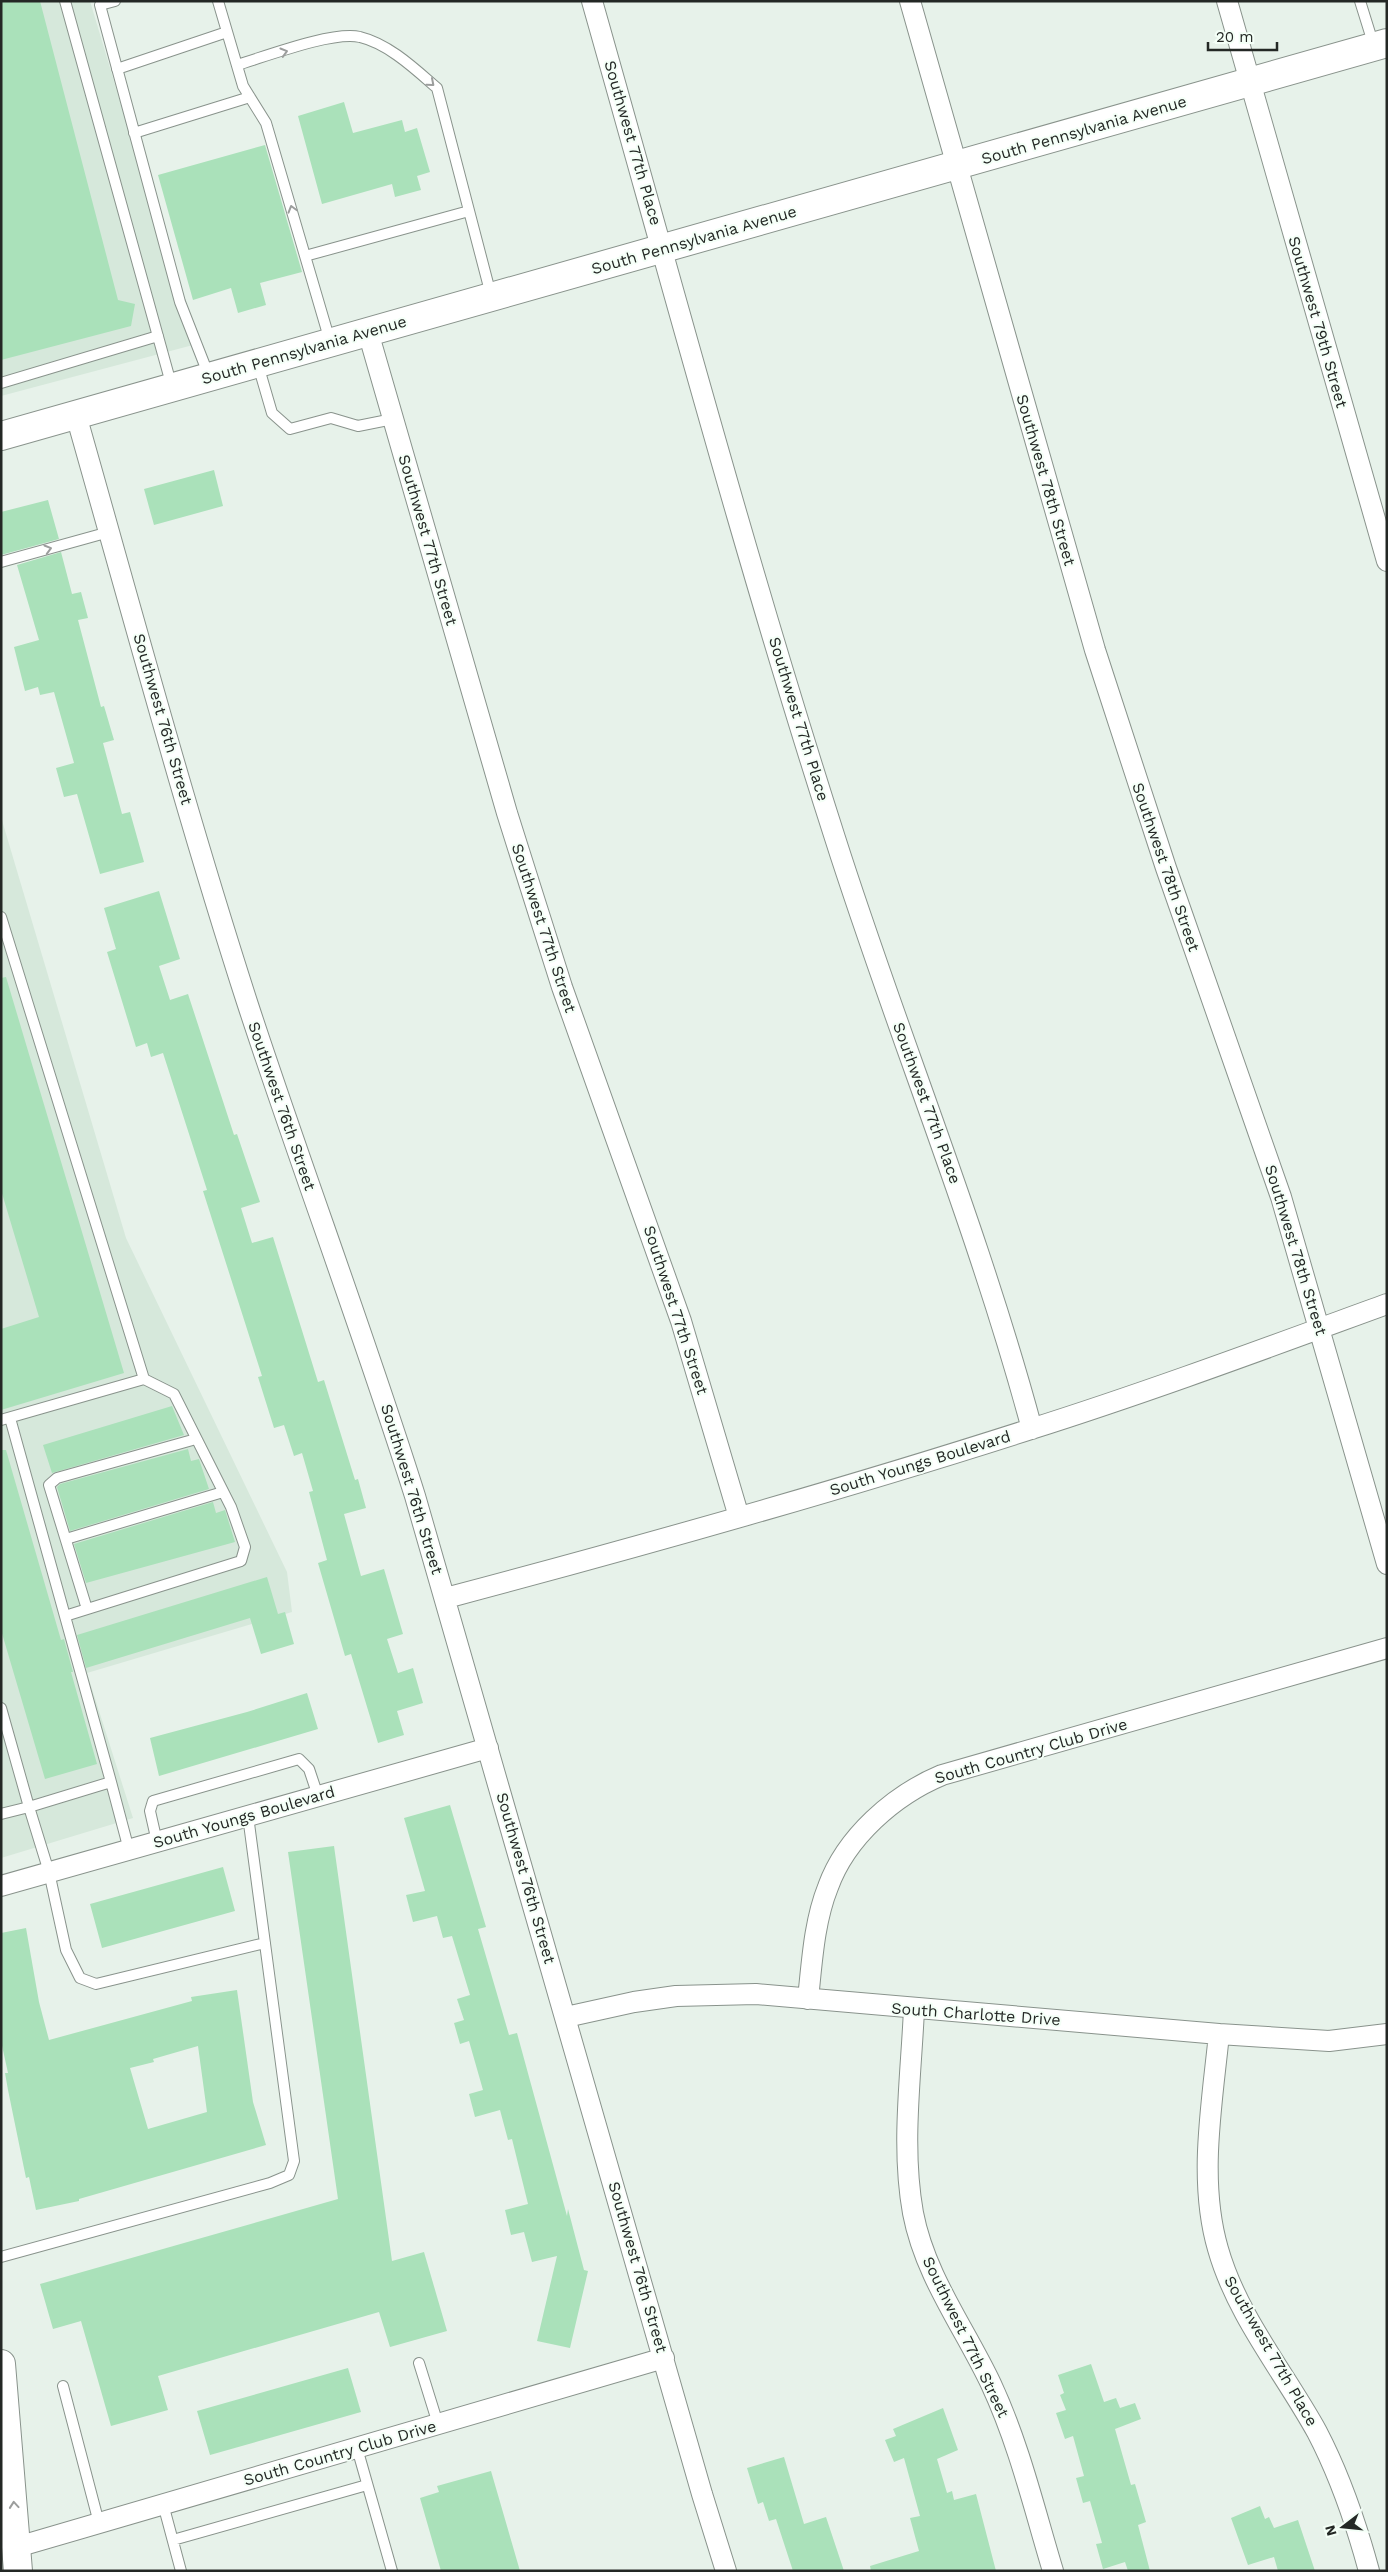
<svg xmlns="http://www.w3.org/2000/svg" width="1388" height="2572" viewBox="0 0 1388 2572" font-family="'Work Sans',sans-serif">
  <rect width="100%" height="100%" fill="#e7f2ea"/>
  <path fill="#d6e8db" d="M1,1h89l103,344 -192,51z
    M1,817l125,421 161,334 5,40 -205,61 46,145 -132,40z"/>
  <path fill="#aae1ba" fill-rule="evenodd" d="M1,1h39l78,299 17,4 -4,22 -130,34z
    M344,102l9,31 49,-13 3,12 12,-4 13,44 -13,4 4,14 -26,7 -3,-13 -70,20 -24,-88z
    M265,145l37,127 -42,11 6,22 -28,8 -7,-25 -38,12 -35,-125z
    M214,470l9,36 -69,19 -10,-36z
    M48,500l11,39 -58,16v-43z
    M61,552l11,42 9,-2 7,26 -10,2 23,87 3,-1 10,34 -11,3 19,71 8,-2 14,50 -44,12 -23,-80 -13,3 -8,-29 18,-5 -20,-71 -14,3 -2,-8 -13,4 -11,-44 25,-7 -22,-75z
    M159,891l21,68 -21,7 11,34 18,-6 46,141 3,-1 23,68 -19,6 11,35 21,-6 45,145 6,-2 31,100 3,-1 8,29 -22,6 17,62 23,-7 19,65 -16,5 11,34 15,-5 10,35 -26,8 7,24 -26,8 -27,-89 -6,2 -27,-93 9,-3 -18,-68 4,-1 -11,-38 -8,3 -10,-31 -10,3 -16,-51 4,-1 -59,-185 4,-1 -44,-137 -12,4 -4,-14 -11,4 -29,-95 9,-3 -12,-41z
    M6,977l118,396 -123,37v-81l38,-12 -38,-127v-212z
    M172,1406l12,29 -132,38 -9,-28z
    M188,1449l3,12 8,-2 10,30 -139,42 -13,-44 3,-3z
    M1,1450h5l55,190 3,-1 9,33h-2l26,92 -52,15 -44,-149z
    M213,1502l3,11 9,-3 10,32 -149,41 -12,-39z
    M267,1577l11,37 7,-2 9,32 -33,10 -11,-36 -164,50 -9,-33z
    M307,1693l11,36 -159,47 -9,-38 97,-26z
    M450,1805l36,122 -8,2 31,106 8,-2 50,183 1,-7 16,61 4,1 -18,77 -33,-7 20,-85 -25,6 -8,-30 -13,3 -6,-25 23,-6 -16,-65 -4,1 -8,-30 -25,7 -6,-23 14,-4 -14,-49 -9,3 -6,-21 10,-3 -7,-21 13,-4 -18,-59 -9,2 -6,-22 -24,6 -7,-27 19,-4 -21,-73z
    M334,1846l58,415 32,-9 23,79 -57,16 -11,-35 -221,64 10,34 -57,16 -30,-105 -28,8 -13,-45 298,-85 -50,-347z
    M223,1867l12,44 -133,37 -12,-44z
    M26,1928l13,74 10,38 143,-39 -1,-4 46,-7 16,112 13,43 -187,54v2l-43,9 -7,-33 -3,1 -18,-88 -3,-17h3l-7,-32v-108zM198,2046l9,66 -59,17 -18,-61 24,-6 -1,-3z
    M1091,2364l13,38 12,-4 4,10 15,-5 6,16 -26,10 16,56 4,-1 11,38 -8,3 12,46h-22l-3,-9 -22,7 -7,-25 6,-1 -12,-42 -7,2 -7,-25 8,-2 -11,-40 -8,3 -9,-26 10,-3 -6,-15 4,-2 -6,-18z
    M348,2368l13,44 -151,43 -13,-44z
    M943,2408l15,42 -21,9 10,34 5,-2 2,9 22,-6 20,77h-125l-1,-5 49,-15 -9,-33 10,-2 -16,-58 -10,4 -9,-22 11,-4 -3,-7z
    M784,2457l20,67 22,-7 18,54h-51l-17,-52 -7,2 -6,-19 -5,2 -11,-36z
    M491,2471l29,100h-79l-21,-73 19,-6 -2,-6z
    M1260,2506l5,13 4,-2 5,11 24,-8 17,51h-37l-4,-14 -26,8 -17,-47z"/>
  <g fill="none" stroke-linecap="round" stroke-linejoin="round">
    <g stroke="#89938c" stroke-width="12">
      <path id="lane" d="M65,1l107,386
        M115,1l-15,4 80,297 29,74
        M218,1l25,85 23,37 64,218
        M1360,1l14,45
        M237,65c30,-9 95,-34 123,-28 29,7 55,32 77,51l54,207
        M117,69l110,-37
        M134,133l116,-36
        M305,256l164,-45
        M258,365l14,48 18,16 41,-11 27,8 35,-7
        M1,383l157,-47
        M1,562l108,-30
        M1,917l143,462 -143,41
        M10,1418l101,364
        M66,1539l157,-47
        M87,1609l-38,-124 8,-7 139,-39
        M65,1616l176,-55 4,-14 -14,-40 -57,-113 -30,-15
        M1,1708l28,99 82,-25 18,68
        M1,1814l28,-7 20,65 17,78 14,28 16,6 169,-41
        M157,1842l-7,-31 3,-10 146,-42 10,10 9,27
        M1,2257l269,-74 19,-8 5,-14 -46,-345
        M419,2363l19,61
        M63,2386l36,137
        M357,2448l35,123
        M163,2504l18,67
        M173,2540l194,-55"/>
    </g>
    <g stroke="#89938c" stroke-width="22">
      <path id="street" d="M592,1c79,279 154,560 243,837 63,198 143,390 197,591
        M910,1l185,649 71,218 115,329 106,367
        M1227,1l160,560
        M368,332l139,481 55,174 119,334 58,196
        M76,415c56,197 109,395 172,590 54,165 115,326 167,491l287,998 24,77
        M446,1598c196,-52 392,-107 585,-169 120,-38 238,-82 356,-125
        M1,1886l487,-138
        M808,1999c4,-37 6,-77 20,-112 18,-50 66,-92 114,-112l445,-127
        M914,2009c-3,68 -13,137 -1,204 12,63 51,114 78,171 28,60 43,124 62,187
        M566,2017l68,-15 42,-6 80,-2 463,40 110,7 58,-7
        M1219,2034c-7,70 -21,147 -1,215 19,67 66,123 99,183 23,44 39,91 52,139
        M17,2547l647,-189"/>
    </g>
    <g stroke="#89938c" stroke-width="30">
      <path id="secondary" d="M1,436l1386,-393
        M1,2364l17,207"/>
    </g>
    <use href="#lane" stroke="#fff" stroke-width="10"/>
    <use href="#street" stroke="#fff" stroke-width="20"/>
    <use href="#secondary" stroke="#fff" stroke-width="28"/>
  </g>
  <defs><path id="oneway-chevron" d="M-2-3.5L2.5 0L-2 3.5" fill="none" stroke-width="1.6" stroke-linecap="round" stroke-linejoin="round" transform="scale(1.25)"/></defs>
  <g stroke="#9c9e9d">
    <use href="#oneway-chevron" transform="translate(284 52) rotate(-16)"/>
    <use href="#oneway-chevron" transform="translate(431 83) rotate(41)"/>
    <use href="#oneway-chevron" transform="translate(292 209) rotate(-106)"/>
    <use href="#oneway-chevron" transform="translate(48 549) rotate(-16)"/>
    <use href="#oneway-chevron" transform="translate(14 2505) rotate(-95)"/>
  </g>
  <g text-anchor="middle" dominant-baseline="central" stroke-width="4" stroke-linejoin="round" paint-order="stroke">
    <g font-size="16" fill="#242825" stroke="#f4fff7">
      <text transform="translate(1084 130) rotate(-16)">South Pennsylvania Avenue</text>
      <text transform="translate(633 143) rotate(74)">Southwest 77th Place</text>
      <text transform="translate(694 240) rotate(-16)">South Pennsylvania Avenue</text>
      <text transform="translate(1318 322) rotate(74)">Southwest 79th Street</text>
      <text transform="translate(304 350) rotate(-16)">South Pennsylvania Avenue</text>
      <text transform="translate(1046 480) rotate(74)">Southwest 78th Street</text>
      <text transform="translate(428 540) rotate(74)">Southwest 77th Street</text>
      <text transform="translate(163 719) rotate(74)">Southwest 76th Street</text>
      <text transform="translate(799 719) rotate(73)">Southwest 77th Place</text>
      <text transform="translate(1166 867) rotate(71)">Southwest 78th Street</text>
      <text transform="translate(544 928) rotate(72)">Southwest 77th Street</text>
      <text transform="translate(927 1103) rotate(70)">Southwest 77th Place</text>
      <text transform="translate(282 1106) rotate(71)">Southwest 76th Street</text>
      <text transform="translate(1296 1250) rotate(73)">Southwest 78th Street</text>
      <text transform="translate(676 1310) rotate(72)">Southwest 77th Street</text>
      <text transform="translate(920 1463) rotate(-17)">South Youngs Boulevard</text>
      <text transform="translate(412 1489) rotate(73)">Southwest 76th Street</text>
      <text transform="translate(1031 1751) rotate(-16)">South Country Club Drive</text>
      <text transform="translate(244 1817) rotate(-16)">South Youngs Boulevard</text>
      <text transform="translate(526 1878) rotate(74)">Southwest 76th Street</text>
      <text transform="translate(976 2014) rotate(4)">South Charlotte Drive</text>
      <text transform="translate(638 2267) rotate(74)">Southwest 76th Street</text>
      <text transform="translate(966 2337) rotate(64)">Southwest 77th Street</text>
      <text transform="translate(1271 2351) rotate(60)">Southwest 77th Place</text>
      <text transform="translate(340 2453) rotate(-16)">South Country Club Drive</text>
    </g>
  </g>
  <rect width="1388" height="2572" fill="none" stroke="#242825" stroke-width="5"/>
  <g transform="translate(1343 2527) rotate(254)" stroke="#f4fff7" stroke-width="4" paint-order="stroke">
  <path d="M0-4L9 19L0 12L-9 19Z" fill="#242825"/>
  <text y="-8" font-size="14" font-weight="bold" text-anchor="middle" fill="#242825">N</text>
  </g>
  <path d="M1208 42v8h69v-8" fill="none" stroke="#242825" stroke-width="2.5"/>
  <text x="1216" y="42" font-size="15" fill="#242825" stroke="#f4fff7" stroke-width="4" paint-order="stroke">20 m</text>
</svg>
